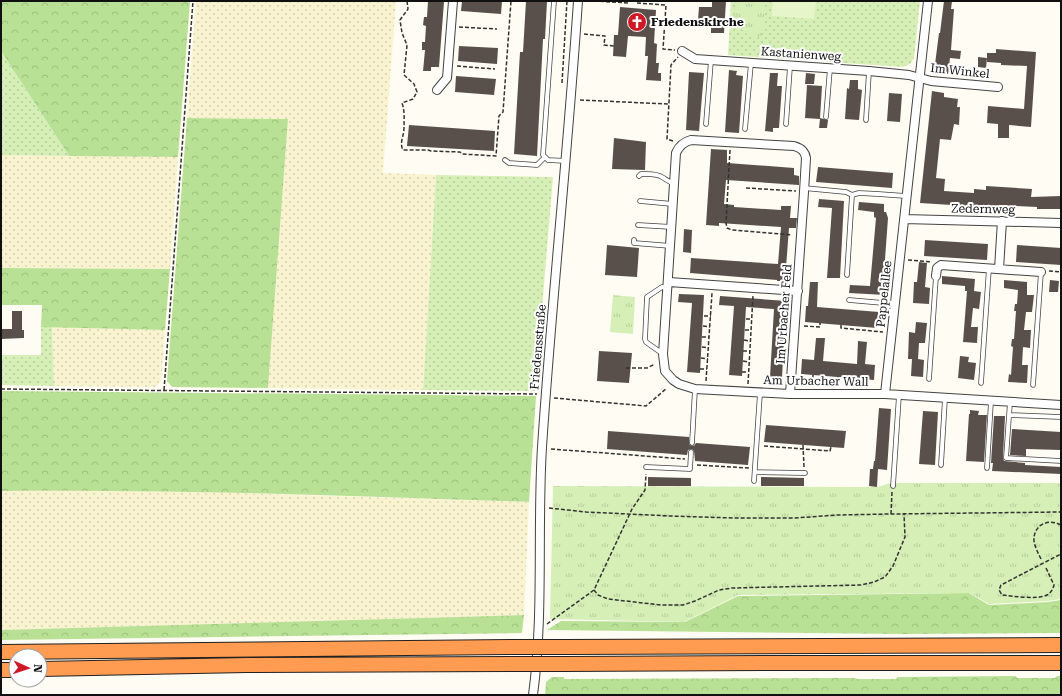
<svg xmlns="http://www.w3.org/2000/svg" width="1062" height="696" viewBox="0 0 1062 696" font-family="'Roboto Serif',serif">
  <defs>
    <pattern id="farmland-dots" width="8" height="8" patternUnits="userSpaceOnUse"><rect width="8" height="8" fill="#f9f4cf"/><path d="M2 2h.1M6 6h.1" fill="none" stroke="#d4d0b1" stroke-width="1.8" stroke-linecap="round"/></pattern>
    <pattern id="grass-dots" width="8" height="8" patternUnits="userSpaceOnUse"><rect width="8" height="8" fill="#d5efb7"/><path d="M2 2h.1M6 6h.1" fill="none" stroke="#b6cc9c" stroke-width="1.8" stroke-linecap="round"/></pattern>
    <pattern id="forest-crowns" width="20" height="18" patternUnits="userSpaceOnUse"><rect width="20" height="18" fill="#b9e195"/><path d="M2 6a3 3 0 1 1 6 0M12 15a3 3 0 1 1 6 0" fill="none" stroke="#9ec07f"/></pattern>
    <pattern id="park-tufts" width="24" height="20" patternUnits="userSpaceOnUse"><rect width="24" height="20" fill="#d5efb7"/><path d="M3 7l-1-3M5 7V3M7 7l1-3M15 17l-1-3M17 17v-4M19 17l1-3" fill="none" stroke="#b6cc9c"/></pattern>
  </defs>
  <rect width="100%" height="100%" fill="#fffcf3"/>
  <path fill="url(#farmland-dots)" d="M196,1h200l-13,172 53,2 -13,215 -155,-2 20,-269 -101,-1z
    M1,155l177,2 -8,112 -169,-1z
    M52,327l113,3 -4,51 -6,6 -101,-1z
    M84,490l158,3 287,9 -5,113 -523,15v-139z"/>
  <path fill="url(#grass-dots)" d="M731,1h189l-6,57 -4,6 -7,3 -175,-12z
    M1,51l68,105 -68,-1z
    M436,175l117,2 -18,214 -112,-1z
    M41,327h11l2,59 -53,-1v-30h40z"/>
  <path fill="url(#forest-crowns)" d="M1,1h189l-12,156 -109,-1 -68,-105z
    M187,118l101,1 -20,269 -96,-1 -5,-6z
    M1,268l169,1 -5,61 -124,-3 1,-22h-41z
    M1,391l535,5 -7,106c-176,-6 -352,-13 -528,-11z
    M969,593l20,12 59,-3 13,-2v33l-157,1 -357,-4 14,-9 124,1 53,-26z
    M524,615l-2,18 -521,7v-10z
    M1016,676l1,2h38l2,-2h4v18l-516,1 1,-13 6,-5h12v2l289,-1 5,1h38l2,-2z"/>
  <path fill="url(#park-tufts)" d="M735,1h30l-1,27 -4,9c-12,3 -18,-9 -26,-16z
    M613,295l22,2 -2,37 -23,-2z
    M890,483h171v116l-13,2 -59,3 -19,-11 -232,2 -54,27 -134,-3 3,-133 325,1z"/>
  <path fill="#e7f5ca" d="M773,1h43l-2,18 -42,-3z"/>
  <path fill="#5a504b" d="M428,1l16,1 -5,65h-8v4h-8l2,-21h-3v-8h3l1,-16 -3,-1 1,-8h3z
    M462,1h40l-1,13 -40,-3z
    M526,1h21l-2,38h-2l-6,117 -23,-2 6,-102h3z
    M712,1h14l-2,32h-13v-12l-13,-1 1,-13h13z
    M944,1h8l-1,8h3l-3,41 10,1 -1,8 -10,-1 -2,16 -14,-2 5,-39h1z
    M620,7l36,3 -2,33 3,1 -1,19h3l-1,10h3v8l-15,-1 2,-24h-3l1,-19 -18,-1 -2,21 -13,-1 1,-21h4z
    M459,46l39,2 -1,16 -39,-3z
    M996,49l40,3 -5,75 -22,-2v13h-11v-14l-11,-1 1,-17 36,3 3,-43 -26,-1v-2l-14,-1v-9h9z
    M978,57l9,1 -1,10 -8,-1z
    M729,70l8,1 -1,4 7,1 -4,57 -14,-1z
    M689,72l15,1 -5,58 -13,-1z
    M770,73h8l-1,13h5l-3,42h-6v4l-8,-1z
    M806,73l9,1 -1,10h-9z
    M456,76l40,3 -2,16 -39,-3z
    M850,80h8v9l4,1 -3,30 -14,-1 2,-31 2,1z
    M807,85l15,1 -2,32 8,2 -1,8h-8l1,-9 -15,-1z
    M932,91l12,2v4l14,2 -1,8h3l-1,18 -5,-1 -3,16 -11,-1 -4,39 9,1 -1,12 30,2v-4l12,1v-4l46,3 -1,8 30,-1v13h-24v-2l-38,-2v3l-79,-5z
    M889,93l13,1 -2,28 -13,-1z
    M409,125l86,6 -1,20 -87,-5z
    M614,138l32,4 -1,28 -33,-1z
    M711,149l16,1v13l67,5v7l5,1v9l-73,-5 -2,24 10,1v2l47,3v-4h10l-1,12h7l-1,10h-7l-4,53h-8v-1l-87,-7 1,-15 87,6 3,-37 -62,-4v3l-13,-1z
    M818,167l75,6 -1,15 -76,-6z
    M819,199l25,2 -4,77h-13l5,-70 -14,-1z
    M859,202l25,2v8h2l2,6 -5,69 3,1 -1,7 -36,-2 1,-8 20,1 6,-68 -2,-1v-5l-16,-2z
    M684,229l8,1 -1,23 -8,-1z
    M925,240l63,4 -1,16 -63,-4z
    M607,245l32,3 -2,29 -32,-2z
    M1017,245l44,3v17l-45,-3z
    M919,262l8,1 -2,24 5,1 -1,16 -16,-1 1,-21h3z
    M942,276l33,3 -1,12 7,1 -2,17 -6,-1 -2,19h7l-1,16 -14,-1 4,-51h-2v-5l-23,-2z
    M1004,280l23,2v13h7l-2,17h-6l-2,18h7l-1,18 -7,-1 -1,18h6l-1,18 -19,-1 1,-8 2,1 2,-28 -2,-1 1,-7h2l2,-28h-2l1,-7h2l1,-14 -14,-2z
    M1050,280l9,1 -1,11h-9z
    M810,282h8l-1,25 62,5 -2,16 -72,-6 1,-16h2z
    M679,294l25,1 -4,78 -13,-1 5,-69 -14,-1z
    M720,296l66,5 -4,77 -12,-1 4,-68 -28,-2 -4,69 -13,-1 5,-69 -15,-1z
    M12,311h10v19h2v8l-23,1v-10h11z
    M916,322l11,1 -2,20h-6l-1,16 6,1 -1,17 -12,-1 1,-17h-4l1,-27 6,1z
    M816,338h9l-2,23 34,3 1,-23 9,1 -2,22 10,1 -1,15 -73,-6 1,-15 12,1z
    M599,351l33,2 -3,30 -32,-2z
    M960,356l9,1 -1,5 8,1 -2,17 -16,-2z
    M879,408l12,1 -4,61 -9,-1 -1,18 -8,-1 1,-17h3l1,-8h1z
    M970,410l9,1 -1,4h9l-3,47 -18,-1 3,-47h1z
    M923,411l15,1 -3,53 -16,-1z
    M994,416h11l-2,42 1,3 21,2v2l36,2v7l-69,-3 1,-8h-2z
    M766,425l80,6 -2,17 -80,-6z
    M1012,429l49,3v18l-35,-1v7l-16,-1z
    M608,431l81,6v7l2,2h3l2,-3 54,4 -2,18 -53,-4 -1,-10 -2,-2 -4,1 -1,5 -80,-6z
    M648,477l43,1v8h-43z
    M761,477l43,1v8h-43z"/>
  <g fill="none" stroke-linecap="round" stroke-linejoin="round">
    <g stroke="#434343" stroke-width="5.5">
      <path id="service" d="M554,1l-11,154 5,5 18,1
        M826,117l4,-49
        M866,120l3,-49
        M706,124l5,-64
        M786,124l4,-58
        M745,129l6,-66
        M505,160l4,3 28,2 8,-8
        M639,176l2,-2c6,0 15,-1 21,3 5,3 6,5 12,6
        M804,188l42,4 6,3 7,-2 19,1 28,2
        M640,201l33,3
        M638,225l34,2
        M634,240v3l37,3
        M847,275l5,-80
        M849,300l46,4
        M663,354l-17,-12 -1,-3 2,-42 15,-10 5,1
        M929,379l7,-103
        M981,383l8,-115
        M1033,385l8,-113
        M1010,402l-4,56 55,3
        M1009,415l52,2
        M692,443l3,-54
        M941,465l4,-67
        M646,467l44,2 1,-17
        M987,468l4,-67
        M755,472l50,1
        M754,481l6,-88
        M893,486l6,-91"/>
    </g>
    <g stroke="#434343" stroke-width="10">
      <path id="minor" d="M682,51l13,8 174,12 40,4 22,6 67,6
        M437,90l10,-12 6,-77
        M904,219l157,4
        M999,269l3,-48
        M936,276l1,-8 4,-3 100,7
        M669,282l129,9
        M790,394l14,-202 2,-34c-1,-7 -5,-10 -12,-12l-103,-6c-8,2 -12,6 -15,13l-13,201 2,17 8,9 6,4 16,5 95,5h95l176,11
        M885,394l43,-393
        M533,695c11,-82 4,-165 9,-248 10,-149 26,-297 36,-446"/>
    </g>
    <g stroke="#212121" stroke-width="16">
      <path id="motorway" d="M564,647l497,-2
        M1,652l510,-5
        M563,664l217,-1h281
        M40,669l207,-4 263,-1
        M1,670h15"/>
    </g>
    <path stroke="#323232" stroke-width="1.5" stroke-dasharray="4 2" stroke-linecap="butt" d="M407,1l1,8 -8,11 2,13 5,12 -3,30 10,9 3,8 -4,7 -11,4c3,8 2,17 2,25 0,8 -5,15 -1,22h25l3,1 29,1 2,2 34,2 3,-40 4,-4 8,-111
      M594,1l36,2
      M637,3l29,2 -3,44 12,1
      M459,27l38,2
      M584,34l21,2 -1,9 10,1
      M457,66l38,3
      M562,83l5,-82
      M580,100l88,4
      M673,141l-6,-2 4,-74 7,-8
      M730,150l-4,73 1,5 5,2 60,5
      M746,188l50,3
      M908,260l24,2
      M1049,271l12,1
      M704,316h7
      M746,319h6
      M841,325v3l42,4
      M703,326l7,1
      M804,326l16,1v-4
      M745,330h6
      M702,337h7
      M744,340l6,1
      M702,347l7,1
      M743,351h7
      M701,358l7,1
      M743,361l6,1
      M626,368h21l8,-4
      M700,369h7
      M742,372h6
      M706,381l6,-88
      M748,384l5,-88
      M812,385l1,-10
      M837,385l1,-8
      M861,385v-6
      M1,389l536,5
      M164,390l29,-389
      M554,398l92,8 21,-18
      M803,445l1,22
      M764,446l66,5 1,-4
      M551,449l134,10
      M697,465l52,3
      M549,508l37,4 84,4 63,2h62l42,-3 54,-1 170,-2
      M891,514l1,-22
      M1041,559c-3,-6 -6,-12 -7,-18 -1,-16 14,-23 27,-16
      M1046,568l8,17c-1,4 -3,8 -7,10 -9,5 -35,1 -45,0l-3,-5 2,-5 60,-31
      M594,590l4,5 10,4 53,6h22l12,-4 24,-11 13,-2 129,-3 13,-3 11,-5 8,-11 12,-29 -1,-23
      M547,624l47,-34 38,-81 13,-19 1,-16"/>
    <use href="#service" stroke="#fff" stroke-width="4"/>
    <use href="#minor" stroke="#fff" stroke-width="8"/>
    <use href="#motorway" stroke="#ff9c51" stroke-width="14"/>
    <g stroke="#212121" stroke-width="16" stroke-linecap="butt">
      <path id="motorway-bridge" d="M511,647h53
        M510,664h53"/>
    </g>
    <use href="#motorway-bridge" stroke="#ff9c51" stroke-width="14"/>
  </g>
  <defs>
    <g id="church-disc" transform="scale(1)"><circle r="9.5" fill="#cf1826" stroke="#fff"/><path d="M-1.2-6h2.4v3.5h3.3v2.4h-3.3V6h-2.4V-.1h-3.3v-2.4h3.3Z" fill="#fff"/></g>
  </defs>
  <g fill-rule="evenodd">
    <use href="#church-disc" x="637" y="22"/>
  </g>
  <g text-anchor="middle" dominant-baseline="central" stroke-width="4" stroke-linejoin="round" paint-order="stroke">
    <g font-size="12" font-weight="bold" fill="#101010" stroke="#fff" text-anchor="start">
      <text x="651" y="22">Friedenskirche</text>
    </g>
    <g font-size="12" fill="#101010" stroke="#fff">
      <text transform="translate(801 54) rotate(4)">Kastanienweg</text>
      <text transform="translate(960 71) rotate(6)">Im Winkel</text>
      <text transform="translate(983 209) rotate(1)">Zedernweg</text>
      <text transform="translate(884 294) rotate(-84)">Pappelallee</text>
      <text transform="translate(784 314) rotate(-86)">Im Urbacher Feld</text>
      <text transform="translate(538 347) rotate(-85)">Friedensstraße</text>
      <text transform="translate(816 381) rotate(1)">Am Urbacher Wall</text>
    </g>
  </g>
  <rect width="1062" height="696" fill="none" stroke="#101010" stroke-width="4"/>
  <g transform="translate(28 668) rotate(93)"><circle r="19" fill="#ffffff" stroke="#9f9f9f"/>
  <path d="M0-3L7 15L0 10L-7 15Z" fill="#cf1826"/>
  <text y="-6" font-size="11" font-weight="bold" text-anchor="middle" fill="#101010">N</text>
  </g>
</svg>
